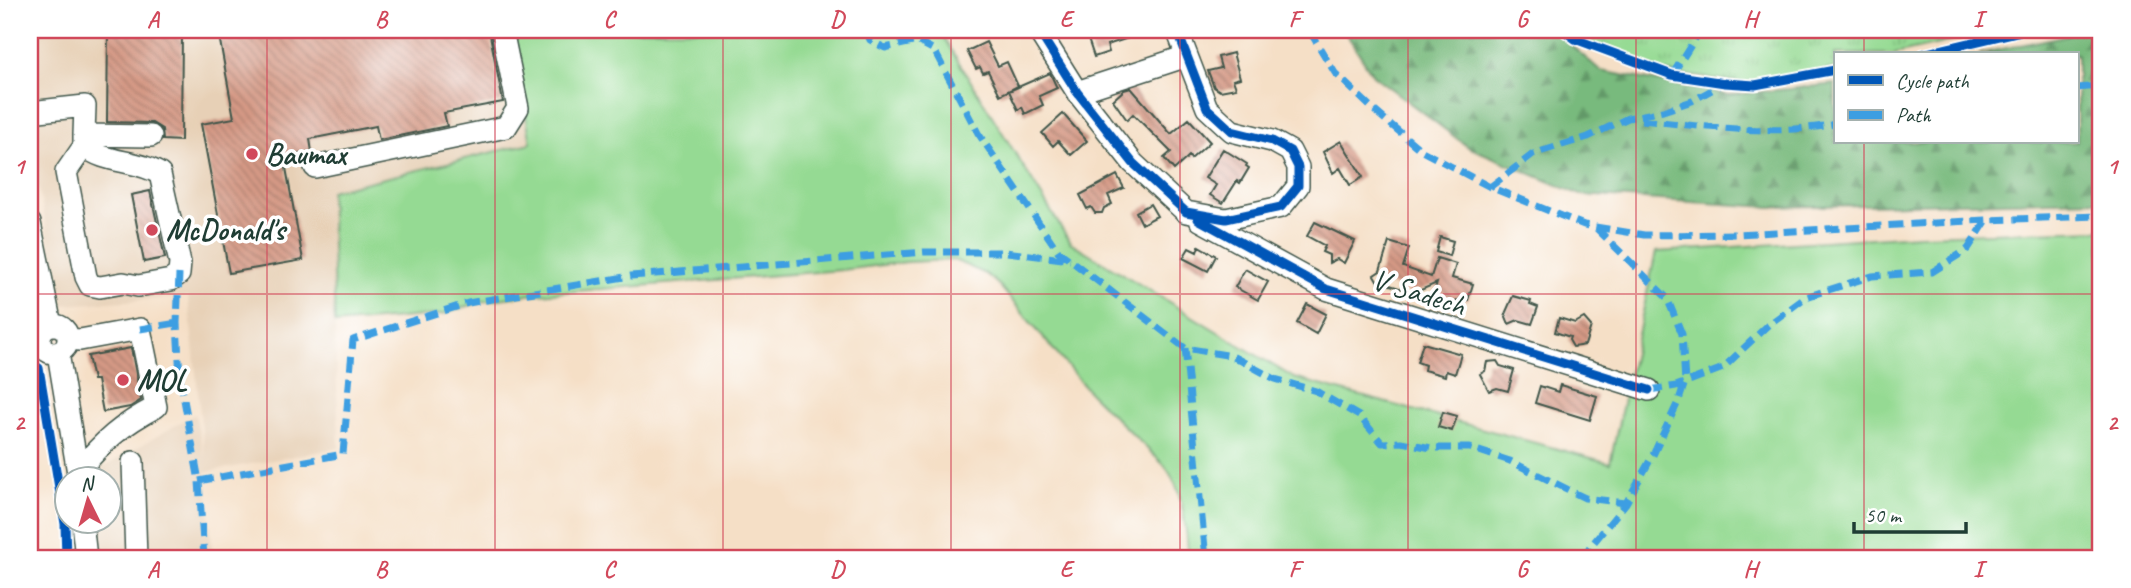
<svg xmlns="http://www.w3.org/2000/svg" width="2131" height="588" viewBox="0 0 2131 588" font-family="Caveat,sans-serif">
  <defs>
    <pattern id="forest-firs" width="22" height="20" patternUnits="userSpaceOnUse" patternTransform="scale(1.75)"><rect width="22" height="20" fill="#78ba7d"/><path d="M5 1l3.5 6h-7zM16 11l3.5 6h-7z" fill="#629867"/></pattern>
    <pattern id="park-tufts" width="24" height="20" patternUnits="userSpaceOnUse" patternTransform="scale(1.75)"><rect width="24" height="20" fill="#95da93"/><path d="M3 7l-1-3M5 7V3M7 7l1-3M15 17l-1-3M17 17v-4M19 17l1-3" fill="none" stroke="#80bc7f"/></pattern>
    <pattern id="building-back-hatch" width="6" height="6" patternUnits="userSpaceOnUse" patternTransform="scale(1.75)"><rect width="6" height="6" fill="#d59985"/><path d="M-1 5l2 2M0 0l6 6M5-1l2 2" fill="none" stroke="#ac7e6e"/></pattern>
  </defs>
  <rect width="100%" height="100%" fill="#fff"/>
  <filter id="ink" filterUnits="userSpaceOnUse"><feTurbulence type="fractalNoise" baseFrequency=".0143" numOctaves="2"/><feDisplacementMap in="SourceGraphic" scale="14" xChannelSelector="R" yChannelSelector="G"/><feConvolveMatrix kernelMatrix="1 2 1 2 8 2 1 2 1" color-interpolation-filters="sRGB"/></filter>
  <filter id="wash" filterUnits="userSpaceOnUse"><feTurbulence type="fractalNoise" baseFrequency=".00686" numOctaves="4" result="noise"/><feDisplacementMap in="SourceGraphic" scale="28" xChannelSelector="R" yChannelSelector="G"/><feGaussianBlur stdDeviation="1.57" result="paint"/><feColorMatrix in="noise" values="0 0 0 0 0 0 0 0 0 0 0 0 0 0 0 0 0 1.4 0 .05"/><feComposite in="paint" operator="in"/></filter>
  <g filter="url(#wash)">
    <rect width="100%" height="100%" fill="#f5dfc6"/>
    <path fill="#e7d0b6" d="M30,30h480l21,113 -201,48 9,257 -133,24 7,86h-115l-4,-36h14v-42l-20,-1 -1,-2 108,-63 10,45 -17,-162 -127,8 -31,-162z"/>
    <path fill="#95da93" stroke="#5a8c64" stroke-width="2" d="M510,30h429l131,212 224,136 316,85 46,-211 263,-17 182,-5v328h-912c-4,-32 -4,-65 -24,-92l-75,-73 -91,-108 -13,-11 -32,-14 -47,2 -65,8 -317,25 -45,7 -36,12 -109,10 -5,-133 201,-48z"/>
    <path fill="url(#forest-firs)" stroke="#4c7c58" stroke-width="2" d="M1344,30h209l48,41 128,24 106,-11v58h242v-88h-98l111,-24h11v170l-331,7 -189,-12 -113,-48 -95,-72z"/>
    <path fill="url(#park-tufts)" stroke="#5a8c64" stroke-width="2" d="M1572,30h429l-106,24h-60v14l-34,8 -57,7 -82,-11 -71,-28z"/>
    <g id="blocks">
      <path fill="url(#building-back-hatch)" d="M108,30h74l-1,111 -18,-1 -1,-11 -10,-6 -45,-1z
        M218,30h271l14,72 -59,11 3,13 -68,14 -3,-14 -66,13 2,13 -28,5 19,103 -74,13 -28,-149 33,-6z
        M1085,30h62v2l-40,13 2,7 -15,5z
        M986,42l12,24 9,-4 11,24 -18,9 -12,-24 -5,2 -3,-6 -4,2 -9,-18z
        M1233,53l7,25 -7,2 3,8 -16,3 -6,-4 -6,-16 13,-3 -3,-11z
        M1050,73l7,15 -18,8 4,9 -18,9 -3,-7 -4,3 -9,-19z
        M1131,88l40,46 18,-15 21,23 -19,17 -2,-3 -15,14 -10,-12 7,-6 -38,-38 -6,6 -14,-20 11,-10z
        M1063,114l24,27 -16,14 -13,-14 -5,5 -11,-13z
        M1341,141l22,36 -13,8 -10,-17 -7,5 -10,-21z
        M1223,149l24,15 -1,2 3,2 -9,15 -3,-2 -14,22 -13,-8 6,-10 -11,-7z
        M1117,175l7,13 -16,7 4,9 -8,4 -2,5h-7l-4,-6 -4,2 -7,-14z
        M150,191l15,67 -21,4 -13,-67z
        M1150,204l7,12 -15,8 -6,-12z
        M1315,222l40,19 -11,22 -7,-4 -8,4v-8l-7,-3 3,-6 -18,-10z
        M1440,237l13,4 -4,15 -13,-4z
        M1389,242l20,6 -6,19 28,10 6,-19 19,6 -4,14 21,6 -5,16 -6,-2 -14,8 -3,-6 -12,-4 4,-13 -28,12 -3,-5 -19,-6 -6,3 -7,-12 6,-4z
        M1199,246l17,10 -8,15 -25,-13 6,-10 8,4z
        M1245,269l23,13 -10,18 -23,-13z
        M1513,296l18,5 -1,3 8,3 -6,17 -14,-4 -9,4 -4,-10z
        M1307,304l19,10 -10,20 -19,-11z
        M1559,318l16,5 9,-5 7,8 -6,19 -12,2 -4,-7 1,-3 -15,-5z
        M1423,343l38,11 -6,20 -9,-3 -1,5 -21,-6 1,-5 -8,-3z
        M131,348l10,52 -11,7 -27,5 -6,-32h-4l-5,-24z
        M1497,361l3,5 14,4 -6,21 -11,-3 -8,3 -9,-17 5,-3 2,-9z
        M1560,385l37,11 -7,24 -55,-17 5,-17 18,6z
        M1443,412l14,4 -5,15 -14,-4z"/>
    </g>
  </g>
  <g filter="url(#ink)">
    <use href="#blocks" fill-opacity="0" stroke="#3f554a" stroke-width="2"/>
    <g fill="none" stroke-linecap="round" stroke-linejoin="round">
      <g stroke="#3f554a" stroke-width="24">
        <path id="minor" d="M1038,30l39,62 56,71 53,49 40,7 55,-12 17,-21v-19l-8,-16 -18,-10 -40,-10 -25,-23 -30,-78
          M1077,92l110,-36
          M30,112l55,-6 -1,29 67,1
          M84,146c21,18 52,13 76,28l20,89 -1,11 -8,6 -33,6 -15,-3 -23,4 -10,-2 -4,-8 -20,-105 18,-26v-11
          M315,167l191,-40 12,-19 -16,-78
          M1200,220l126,69 323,101
          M30,223l21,102
          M40 339a14 14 0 1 1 28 0a14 14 0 1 1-28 0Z
          M69,339l11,1 60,-11 16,78c-35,18 -52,34 -78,64
          M58,353l21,126
          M133,462l3,96
          M82,522l4,36"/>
      </g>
      <use href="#minor" stroke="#fff" stroke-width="21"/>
      <path stroke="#3c9ee2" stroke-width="7" stroke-dasharray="14 7" stroke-linecap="butt" d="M866,30l4,10 15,8 32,-7 17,9 44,83 80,118 12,9 115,88 47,8 43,23 41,12 43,25 23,27 19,-1 30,6h39l40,13 75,37 41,5
        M1309,30l26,43 41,39 46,39 68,36 94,38 60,10 95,-1 248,-14 114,-4
        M1686,30c18,6 34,3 52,0
        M1672,75l26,-41
        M2077,88l24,-2
        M1642,120c64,7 129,16 193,4
        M1490,187l43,-33 55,-17 40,-19 35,-7 29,-10 32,-18
        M179,274l-2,49 3,55 19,103 5,77
        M140,329l37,-6
        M1185,348l21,210
        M1649,390l27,-4 47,-18 45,-43 38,-28 66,-21 60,-4 36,-23 19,-29
        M199,481l144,-27 10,-114 115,-37 163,-27 293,-24h82l64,8
        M1581,558l45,-55 27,-48 26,-55 6,-18 -3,-48 -15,-36 -72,-71"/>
      <g stroke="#fff" stroke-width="13">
        <path id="cycleway" d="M1038,30l39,62 56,71 53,49 40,7 55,-12 17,-21v-19l-8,-16 -18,-10 -40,-10 -25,-23 -30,-78
          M1563,30l12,9 97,36 53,8 30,2 80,-15
          M1923,54l102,-24
          M1198,219l128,70 323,101
          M30,362l9,6 26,156 1,34"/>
      </g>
      <use href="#cycleway" stroke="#0057b8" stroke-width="9"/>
    </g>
  </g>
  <path fill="none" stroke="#d1495b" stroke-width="2" stroke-opacity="0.55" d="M267,30v528M495,30v528M723,30v528M951,30v528M1180,30v528M1408,30v528M1636,30v528M1864,30v24M1864,142v416M30,294h2071"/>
  <g fill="#d1495b" stroke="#fff" stroke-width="2.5">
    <circle cx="252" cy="154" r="7"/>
    <circle cx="152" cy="230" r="7"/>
    <circle cx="123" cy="380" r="7"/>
  </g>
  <g text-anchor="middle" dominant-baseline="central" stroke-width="7" stroke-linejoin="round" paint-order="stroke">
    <g font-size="30" font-weight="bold" fill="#1f3d34" stroke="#fff" text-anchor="start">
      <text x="266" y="154">Baumax</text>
      <text x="166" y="230">McDonald's</text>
      <text x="137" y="380">MOL</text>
    </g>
    <g font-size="30" fill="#1f3d34" stroke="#fff">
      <text transform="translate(1419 292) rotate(17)">V Sadech</text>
    </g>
  </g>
  <rect width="2131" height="588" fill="none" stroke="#fff" stroke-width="77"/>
  <rect x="1834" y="52" width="245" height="91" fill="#ffffff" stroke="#a5b1ae" stroke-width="2"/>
  <rect x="1848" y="75" width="35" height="10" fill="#0057b8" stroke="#a5b1ae" stroke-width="2"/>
  <text x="1896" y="88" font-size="21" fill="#1f3d34">Cycle path</text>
  <rect x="1848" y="110" width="35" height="10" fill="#3c9ee2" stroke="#a5b1ae" stroke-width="2"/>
  <text x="1896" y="122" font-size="21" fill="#1f3d34">Path</text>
  <g transform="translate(88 500) rotate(355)"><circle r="33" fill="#ffffff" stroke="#a5b1ae" stroke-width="2"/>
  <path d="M0-5L12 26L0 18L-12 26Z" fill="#d1495b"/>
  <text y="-10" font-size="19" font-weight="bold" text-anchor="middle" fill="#1f3d34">N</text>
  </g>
  <path d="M1854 522v10h112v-10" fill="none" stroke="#1f3d34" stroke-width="3.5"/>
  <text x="1865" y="522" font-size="21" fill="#1f3d34" stroke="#ffffff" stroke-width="5" paint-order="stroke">50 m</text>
  <rect x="38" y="38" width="2054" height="512" fill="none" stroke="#d1495b" stroke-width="2.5"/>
  <g font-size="23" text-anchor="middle" font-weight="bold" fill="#d1495b">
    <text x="153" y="27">A</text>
    <text x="381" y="27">B</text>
    <text x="609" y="27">C</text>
    <text x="837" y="27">D</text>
    <text x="1066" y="27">E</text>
    <text x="1294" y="27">F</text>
    <text x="1522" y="27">G</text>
    <text x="1750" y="27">H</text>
    <text x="1978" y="27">I</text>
    <text x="19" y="174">1</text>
    <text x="2112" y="174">1</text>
    <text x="19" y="430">2</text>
    <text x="2112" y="430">2</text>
    <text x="153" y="577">A</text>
    <text x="381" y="577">B</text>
    <text x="609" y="577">C</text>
    <text x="837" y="577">D</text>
    <text x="1066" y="577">E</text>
    <text x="1294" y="577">F</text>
    <text x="1522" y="577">G</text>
    <text x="1750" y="577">H</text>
    <text x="1978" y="577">I</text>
  </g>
</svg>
